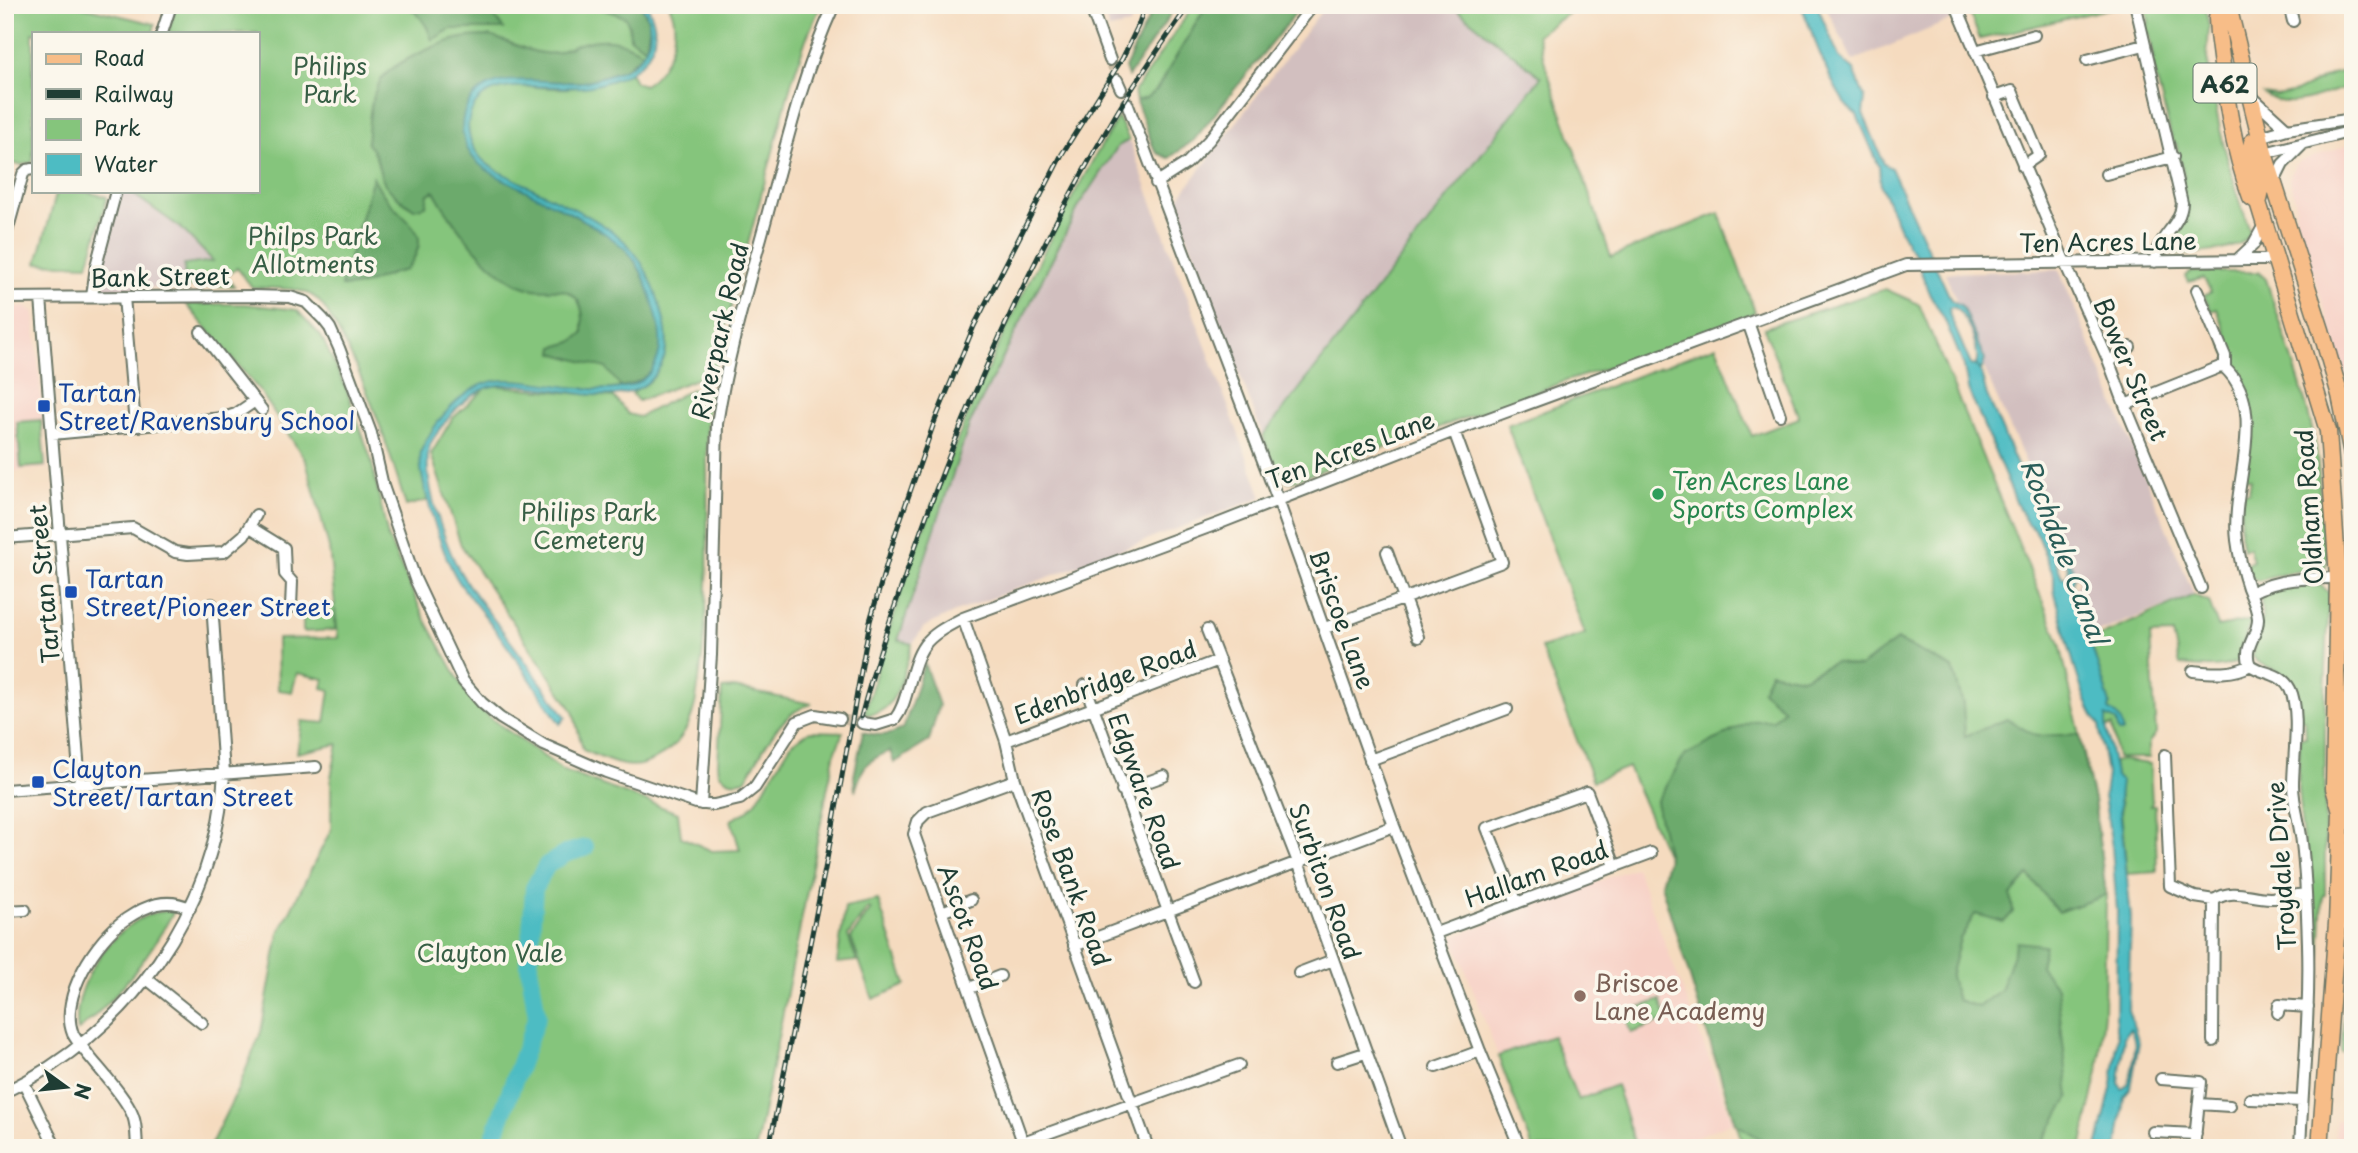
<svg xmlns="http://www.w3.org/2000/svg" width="2358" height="1153" viewBox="0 0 2358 1153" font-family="'Playpen Sans',sans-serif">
  <rect width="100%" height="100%" fill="#fbf7ec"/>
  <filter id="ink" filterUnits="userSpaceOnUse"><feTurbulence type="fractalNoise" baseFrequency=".0143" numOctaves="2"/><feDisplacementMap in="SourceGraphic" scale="14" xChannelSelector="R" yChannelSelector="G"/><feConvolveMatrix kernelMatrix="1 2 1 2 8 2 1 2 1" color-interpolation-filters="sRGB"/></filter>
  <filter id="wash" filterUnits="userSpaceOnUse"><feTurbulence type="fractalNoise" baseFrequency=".00686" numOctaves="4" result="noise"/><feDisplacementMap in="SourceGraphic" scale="28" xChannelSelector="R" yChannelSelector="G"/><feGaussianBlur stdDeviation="1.57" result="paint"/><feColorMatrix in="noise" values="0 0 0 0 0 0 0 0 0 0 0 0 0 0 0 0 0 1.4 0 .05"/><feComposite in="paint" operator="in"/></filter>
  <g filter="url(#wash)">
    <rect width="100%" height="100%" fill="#f5dbbf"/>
    <path fill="#f7d1c6" d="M2353,143v256l-57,-181 -1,-19 -6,-21 6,-13 5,-4z
      M5,307h21l8,5 13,156 -42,4z
      M1636,867l97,255 -67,26h-133l-80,-211z
      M2348,927h5v87h-9z
      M2336,1120l17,1v27h-19z"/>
    <path fill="#d2bfbf" d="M1101,5h37l-8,20 -21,4z
      M1326,5h125l91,72 -279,359 -88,-233z
      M1825,5h121l5,15 -98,41z
      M1129,140l133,357 -307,115 -31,15 -12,17 -15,-4 72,-215 112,-223 37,-56z
      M122,191h7l16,10 36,27 32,34 -29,3 1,22 -85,2 1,-22z
      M2059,270l135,325 -101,39 -17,-48 4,-3 -85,-189 -50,-121z"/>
    <path fill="#85c57c" stroke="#528158" stroke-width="2" d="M5,5h71l79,19 -2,9h-120v129l-13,3 -15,-3z
      M176,5h465c2,10 8,22 8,32 0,51 -127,47 -161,49l-25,32 13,43 115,64 30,162c-10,4 -21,2 -32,2 -63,-2 -96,-30 -144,27 -29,33 -27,43 -16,84l-23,6c-19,-62 -37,-120 -69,-177 -7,-11 -14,-28 -26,-34 -16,-9 -40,-6 -59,-8l-15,-19 -11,9 8,9 -49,1 -1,-22 29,-4 -32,-33 -52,-37h128v-158h-89z
      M669,5h152l-15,34 -15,45 -76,283 -19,12 -58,22 -6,-7c4,-6 7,-5 13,-9 8,-5 15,-17 18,-26 7,-17 2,-35 -3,-52 -24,-78 -71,-89 -137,-123 -12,-6 -26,-12 -37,-21 -20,-15 -27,-55 -2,-69 26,-14 57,-4 85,-6 19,-2 45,-7 61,-16l5,10 9,3c23,-14 39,-54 25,-80z
      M1194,5h13l-50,84 -11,9 -10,3 -2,-9z
      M1451,5h129l-43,30 10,35 64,187 108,-44 36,99 -65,30 -124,39 -276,101 -13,-6 -14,-40 278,-359z
      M1966,5h159l-145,34z
      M2205,5l4,22 -2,31 13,72 12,46 18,56c-6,22 -59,21 -78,22l-3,-2 -2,-6c22,-28 19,-34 14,-68l3,-1 -8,-34h-3l-22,-86 3,-1 -5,-23 -4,-1 -1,-6 5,-3 -3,-17z
      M2353,69v16c-26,7 -64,29 -89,9l13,2 19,-4 36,-18z
      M1118,117l11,23 -11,6 -37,56 -112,223 -71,215 14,4c-6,19 -11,50 -27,64 -6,5 -13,6 -21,7 58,-210 143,-411 254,-598z
      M57,191h26l24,6 -19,68 -51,-2z
      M2191,272h67l8,7c17,54 38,108 49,164 5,27 4,53 7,80 1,15 10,32 2,47l-33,2 -33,9 -10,-5 -2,-12 7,-3 -4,-14 -6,2 -3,-15 2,-42h7l2,-13 -7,-2 8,-47 -2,-21 -27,-65 6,-3 -12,-32 -6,2 -7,-15 7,-4 -7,-14 -15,4 -3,-6z
      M1885,289l34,15 141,339 34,158 12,94 -2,118 -6,59 -17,76h-337l-83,-264 7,-26 -40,-91 -35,14 -52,-133 44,-14 -78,-209 209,-79 36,90 47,-18 -35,-90z
      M186,304h59l52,6 24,26 25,52 25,71 17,79 35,77 43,78 23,24 75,54 114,42 3,24 31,14 28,-1 -9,-30 15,-8 10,-10 36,-59 18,-12 33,1 -9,24 -78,392h-547l29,-59 23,-57 18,-99 52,-103v-53l7,-33 -41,9 5,-32 23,2 5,-33 -8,-2 2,-9 -27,-6 -5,19 -14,-2 -1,-51 61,-1 -3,-30v22l-32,2v-24l32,-3 -6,-57 -23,-87 -46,-70z
      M489,385l125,12 14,17 11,3 53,-28h21l-6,26c-1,85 5,175 -7,258 -3,18 -4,36 -12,52 -8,19 -28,35 -48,40 -18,4 -40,-8 -57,-15l-10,-39 -112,-166 -30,-91 21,-35z
      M41,420l4,46 -24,2 -4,-46z
      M2320,585l9,8 -4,100v202h-2l-3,64h-5l-1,-47h-4l-12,-123 2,-52h6l-1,-17h-6c-4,-13 -5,-35 -14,-44 -10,-11 -25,-7 -33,-21l10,-37 -1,-21 13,-8z
      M2194,595l15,7 9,25 33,-7 -10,30 1,8c-17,13 -42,9 -62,7l-7,-31 -23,1 6,99 -7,8v16h-32l-5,-32 -6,1v-12l10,6 6,10 -8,-17 -5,-3 1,-7 -20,-64z
      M734,688l78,16c-34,8 -49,49 -67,76 -11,3 -18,2 -26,-7l-1,-10 4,-74z
      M2121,760l29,4 2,39 -2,3h5l2,66 -30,2 -9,-96 -3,-2 -2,-14z
      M878,900l28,85 -33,14 -22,-61 20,-29 -3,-1 -20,28 9,25 -20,2 8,-56z
      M174,911c-25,46 -56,86 -96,120 -9,-48 44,-124 96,-120z
      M1660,1000l7,20 -36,13 -7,-20z
      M2344,1014h9v39l-12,-1z
      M1552,1036l26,64 38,-15 20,63h-103l-35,-92z"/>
    <path fill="#6caa6c" stroke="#467450" stroke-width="2" d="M403,5h82l19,24h-53l-19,11c-5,-16 -13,-29 -29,-35z
      M591,5h50l9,19 -4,24 -16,-10 -1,-13 -4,-8z
      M1155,5h22l-49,72 -3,-9z
      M1207,5h95l-108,135 -25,18 -12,-5 -4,-7 -17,-45 10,-3 11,-9z
      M490,36c18,5 46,20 64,17 7,-1 14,-5 21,-8 29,-9 43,-7 69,8l-21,17 -39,12 -75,-1 -21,5 -25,32 13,43c32,17 63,35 95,53 18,10 44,22 58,39 16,20 33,65 32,91 -1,25 -17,38 -40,43l-15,-19 -53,-15 1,-6 18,-5 11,-9c0,-13 1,-27 -8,-36 -12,-12 -28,-5 -42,-8 -39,-7 -81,-66 -99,-98l-6,3 -2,12 -12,3c-12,-9 -28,-18 -33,-33 -4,-13 -3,-22 -14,-32 2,-21 2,-46 14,-64 10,-17 57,-36 76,-41 11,-3 23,-3 33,-3z
      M373,177c6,11 10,19 19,28 23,24 40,31 14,65 -26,4 -38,20 -65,16z
      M1897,640l56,28 10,36 2,32 42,-17 29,17 43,-2 15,67 12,94 -48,17 -30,-37 -17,20 2,17 -9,10 -29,-8 -15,25 -10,38 7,23 21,7 22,-17 17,-48 28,3 -5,21 17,22 12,109 -30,51h-264l-40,-25 -74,-239 7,-26 -12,-56 28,-46 67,-35 22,-1 11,-11 -22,-18 8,-19 32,6 32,-16 26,5z
      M924,663l15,42 -10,36 -35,22 -4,-12c-25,10 -27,15 -35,40l-1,-15 9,-44c15,4 28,5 41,-5z"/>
    <path fill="#4dbcc3" stroke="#367c7c" stroke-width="2" fill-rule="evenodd" d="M641,5l7,2c7,14 9,25 4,40 -6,15 -19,25 -34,31 -11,4 -23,8 -34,9 -31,3 -95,-12 -111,21 -9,16 -5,35 7,49 9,12 27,18 40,25 34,18 74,33 103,58 23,21 35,55 42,84 3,16 2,33 -7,46 -33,54 -121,3 -169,17 -24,8 -42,31 -56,52 -17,25 11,103 25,129 11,21 27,40 41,58 23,30 45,61 67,91l-6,7c-22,-34 -44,-66 -68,-99 -13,-18 -32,-37 -41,-58 -10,-20 -35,-95 -30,-115 0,-1 4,-10 5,-11 13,-24 37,-52 64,-59 43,-11 132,30 161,-11 13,-18 10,-38 5,-57 -6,-22 -14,-49 -31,-65 -30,-27 -72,-44 -108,-63 -14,-7 -30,-14 -41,-25 -14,-15 -18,-36 -9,-55 22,-41 79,-20 116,-24 12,-2 24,-7 35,-10 15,-5 27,-17 31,-33 2,-13 0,-24 -8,-34z
      M1801,5h16l22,52 15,13 11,29 -2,14 21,51 7,4 60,132 11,6 23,54 -4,11 -5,-6c5,-14 -9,-51 -23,-58l-4,1 1,8 21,49 5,1 5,6 5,21 44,103 6,12 12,7 6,10 21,49 -3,10 38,120 -1,6c9,6 13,10 14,22h-4l-3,-11 -10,-5v9l9,51 6,5 -2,18 12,119 -3,92 11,32 -8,46 -7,9 -7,51h-20l15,-64 6,-49 -2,-6 1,-118 -5,-64 -8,-51 3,-22 -8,-49c-20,-25 -35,-102 -45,-135v-14l-19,-46 -8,-7 -8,-14 -51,-120 -4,-23 -20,-48 -16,-27 -14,-39 -7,-7 -26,-59 -2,-20 -22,-51c-24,-16 -44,-82 -56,-110zM2040,516l9,5 20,48 -3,9 -4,-1 -21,-50zM2130,1029c10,14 2,40 -2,56l-6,4 -3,-6 5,-46z"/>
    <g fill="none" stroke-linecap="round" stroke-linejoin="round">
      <path stroke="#4dbcc3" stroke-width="18" d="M490,1148l47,-132 -8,-50 5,-78 13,-23 20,-12 18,-5"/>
    </g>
  </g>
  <g filter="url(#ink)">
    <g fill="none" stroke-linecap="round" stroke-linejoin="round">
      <path stroke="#cabba3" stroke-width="10" stroke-dasharray="10 5" stroke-linecap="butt" d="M1110,60l7,20
        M840,719l22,4"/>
      <g stroke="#6a7465" stroke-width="14">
        <path id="minor" d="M1090,5l20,55
          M1956,5l106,251 47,106 16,43 76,183
          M2289,5l4,16
          M2136,7l46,196c-1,24 -27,35 -27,59
          M162,33l9,-28
          M1975,51l59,-16
          M2087,60l57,-15
          M1117,80l4,9
          M1994,97l18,-6 27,64 -16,11
          M2253,98l34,31
          M1127,103l151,397 116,326 86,225 40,97
          M2260,137l27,-8 66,-10
          M2264,153l89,-22
          M2106,174l67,-17
          M2274,182l9,-18 19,-19
          M1156,183l31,-20 22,-23 104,-135
          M5,239l18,-65 4,-4 6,-1
          M2238,259l15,-14 12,-22
          M2197,290l28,66v12
          M92,297l4,-31 20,-75
          M124,297l11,128
          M5,298l248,-2 37,1 16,5 17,17 7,9 9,20 32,85 12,53 32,93 48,102 19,22 18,15 44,27 62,27 90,31 18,2 26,-6 15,-12 42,-65 18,-7 25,4
          M41,298l39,486
          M1749,325l31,90
          M201,332l61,78
          M2109,362l21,-15
          M2225,368c45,42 5,119 12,172 2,16 6,33 11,48 4,10 9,19 10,30 1,17 -16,29 -8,47
          M2125,405l95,-38 5,1
          M52,434l171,-16 13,-4 19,-13
          M250,527l34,21 1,26 7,8 -1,25
          M5,538l128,-10 42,24 13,2 36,-2 20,-17 12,-20
          M1387,552l31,85
          M2250,593c29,-15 56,-15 88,-15
          M963,618l43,123 9,39 133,368
          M1325,628l177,-66 -48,-131
          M1207,630l91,232 103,286
          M2250,665c14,10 31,7 40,24 11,22 3,70 3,96 0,19 7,39 9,58 4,33 5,68 6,101 2,68 -5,136 -8,204
          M2193,671c18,2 42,4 57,-6
          M1085,685l109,297
          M862,723l14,2 19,-6c7,-9 10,-20 13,-31 12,-43 14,-49 55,-70l257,-95 234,-92 452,-166 343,-5h16l11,-4
          M1006,741l213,-81
          M2165,755l5,131 25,11 19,3c20,-13 35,-2 56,-2 12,0 24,-3 35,-4
          M1370,760l137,-51
          M1015,780l-88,32 -9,9 -4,13 111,314
          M5,790l311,-23
          M1122,791l42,-15
          M701,804l10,-149 6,-231c11,-72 32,-142 51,-212 19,-71 35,-139 66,-207
          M1517,903l-30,-75 100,-36 28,74
          M5,911l20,-1
          M942,912l29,-12
          M2337,923l16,1
          M1436,933l215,-80
          M1074,946l320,-120
          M1299,973l34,-13
          M147,979l55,44
          M970,988l30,-12
          M2278,1013l1,-8 29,2
          M2213,1041l1,-141
          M1337,1062l28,-9
          M1436,1067l44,-16
          M2161,1079l40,3 -7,66
          M24,1083l31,63
          M5,1092c123,-59 212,-181 219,-319l-12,-169
          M2250,1099l52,2
          M2199,1104l31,2
          M2153,1132l43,2
          M1023,1142l216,-77
          M137,1148c-1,-11 0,-22 -4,-32 -6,-17 -32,-45 -44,-60 -5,-7 -12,-14 -16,-22 -15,-36 24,-96 53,-115 21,-14 40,-22 64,-11"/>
      </g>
      <g stroke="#6a7465" stroke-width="18">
        <path id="major" d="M2338,578l15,-7"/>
      </g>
      <g stroke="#6a7465" stroke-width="19">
        <path id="highway" d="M2219,5l-2,13 1,16c7,55 13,110 33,163l7,5 70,229 10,147 -4,210 7,24
          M2222,5l8,9 34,139 57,177 19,65 13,64
          M2258,202c9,-19 -10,-39 -6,-60l8,-5
          M2320,1148l17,-225 4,-111 5,-23 7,-113"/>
      </g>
      <use href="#minor" stroke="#fff" stroke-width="10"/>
      <use href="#major" stroke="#f7bd88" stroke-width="14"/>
      <use href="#highway" stroke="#f7bd88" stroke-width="16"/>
      <g stroke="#1f3d34" stroke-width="5">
        <path id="rail" d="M861,717c14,-54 32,-106 50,-158 54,-156 122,-306 207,-448 22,-36 47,-71 71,-106
          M769,1148l58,-289 43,-238 26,-89 38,-109 40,-97 88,-172 60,-95 16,-33 7,-21"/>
      </g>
      <use href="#rail" stroke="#fbf7ec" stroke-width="2.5" stroke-dasharray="8" stroke-linecap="butt"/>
    </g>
  </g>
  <g fill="#1a4fb4" stroke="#fbf7ec" stroke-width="2.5">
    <rect x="37" y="399" width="14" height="14" rx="3.5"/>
    <rect x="64" y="585" width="14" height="14" rx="3.5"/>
    <rect x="31" y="775" width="14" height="14" rx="3.5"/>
  </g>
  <circle fill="#2e9e5b" stroke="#fbf7ec" stroke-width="2.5" cx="1658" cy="494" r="7"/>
  <circle fill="#8d6e63" stroke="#fbf7ec" stroke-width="2.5" cx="1580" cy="996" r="7"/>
  <g text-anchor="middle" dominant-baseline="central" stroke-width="7" stroke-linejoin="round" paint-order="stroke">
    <rect fill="#fbf7ec" stroke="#61756b" stroke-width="2" x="2193.5" y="63.5" width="63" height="39" rx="5"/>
    <g font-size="23" font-weight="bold" fill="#1f3d34">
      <text x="2225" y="83">A62</text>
    </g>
    <g font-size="24" fill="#385f46" stroke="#fbf7ec">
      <text x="330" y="65">Philips<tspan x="330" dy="28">Park</tspan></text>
      <text x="313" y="235">Philps Park<tspan x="313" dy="28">Allotments</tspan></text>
      <text x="589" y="511">Philips Park<tspan x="589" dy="28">Cemetery</tspan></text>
      <text x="490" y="952">Clayton Vale</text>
    </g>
    <g font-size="24" fill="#1f3d34" stroke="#fbf7ec">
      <text transform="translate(2108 241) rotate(-1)">Ten Acres Lane</text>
      <text transform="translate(160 276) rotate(-1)">Bank Street</text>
      <text transform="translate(719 331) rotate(-77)">Riverpark Road</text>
      <text transform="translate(2132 369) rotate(67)">Bower Street</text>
      <text transform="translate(1350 449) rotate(-21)">Ten Acres Lane</text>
      <text transform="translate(2308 507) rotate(-94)">Oldham Road</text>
      <text transform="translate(43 584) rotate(-95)">Tartan Street</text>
      <text transform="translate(1343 619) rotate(70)">Briscoe Lane</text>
      <text transform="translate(1105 681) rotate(-21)">Edenbridge Road</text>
      <text transform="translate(1145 791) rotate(70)">Edgware Road</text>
      <text transform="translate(2280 866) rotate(-94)">Troydale Drive</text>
      <text transform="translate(1536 873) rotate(-20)">Hallam Road</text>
      <text transform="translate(1072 877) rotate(70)">Rose Bank Road</text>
      <text transform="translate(1326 881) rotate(70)">Surbiton Road</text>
      <text transform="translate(969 927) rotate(70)">Ascot Road</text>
    </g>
    <g font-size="24" fill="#164399" stroke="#fbf7ec" text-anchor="start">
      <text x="58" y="392">Tartan<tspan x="58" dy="28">Street/Ravensbury School</tspan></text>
      <text x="85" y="578">Tartan<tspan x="85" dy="28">Street/Pioneer Street</tspan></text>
      <text x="52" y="768">Clayton<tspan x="52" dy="28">Street/Tartan Street</tspan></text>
    </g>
    <g font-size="24" fill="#27864d" stroke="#fbf7ec" text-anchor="start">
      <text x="1672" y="480">Ten Acres Lane<tspan x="1672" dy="28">Sports Complex</tspan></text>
    </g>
    <g font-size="24" fill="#785e54" stroke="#fbf7ec" text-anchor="start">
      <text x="1594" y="982">Briscoe<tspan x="1594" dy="28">Lane Academy</tspan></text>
    </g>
    <g font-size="26" font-style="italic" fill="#2a5d58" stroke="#fbf7ec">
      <text transform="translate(2065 551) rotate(69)">Rochdale Canal</text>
    </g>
  </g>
  <rect width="2358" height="1153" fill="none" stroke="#fbf7ec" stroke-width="28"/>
  <rect x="32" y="32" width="228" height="161" fill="#fbf7ec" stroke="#a3ada2" stroke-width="2"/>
  <rect x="46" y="54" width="35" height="10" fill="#f7bd88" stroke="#a3ada2" stroke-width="2"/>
  <text x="94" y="66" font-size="21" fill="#1f3d34">Road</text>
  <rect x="46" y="89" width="35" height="10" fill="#1f3d34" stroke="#a3ada2" stroke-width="2"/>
  <text x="94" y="102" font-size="21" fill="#1f3d34">Railway</text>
  <rect x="46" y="119" width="35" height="21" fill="#85c57c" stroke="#a3ada2" stroke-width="2"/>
  <text x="94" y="136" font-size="21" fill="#1f3d34">Park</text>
  <rect x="46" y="154" width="35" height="21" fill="#4dbcc3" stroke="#a3ada2" stroke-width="2"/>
  <text x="94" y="172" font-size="21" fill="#1f3d34">Water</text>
  <g transform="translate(66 1087) rotate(105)" stroke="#fbf7ec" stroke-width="5" paint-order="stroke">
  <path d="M0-5L12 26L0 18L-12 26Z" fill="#1f3d34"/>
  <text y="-10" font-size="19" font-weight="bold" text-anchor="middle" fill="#1f3d34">N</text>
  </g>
</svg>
